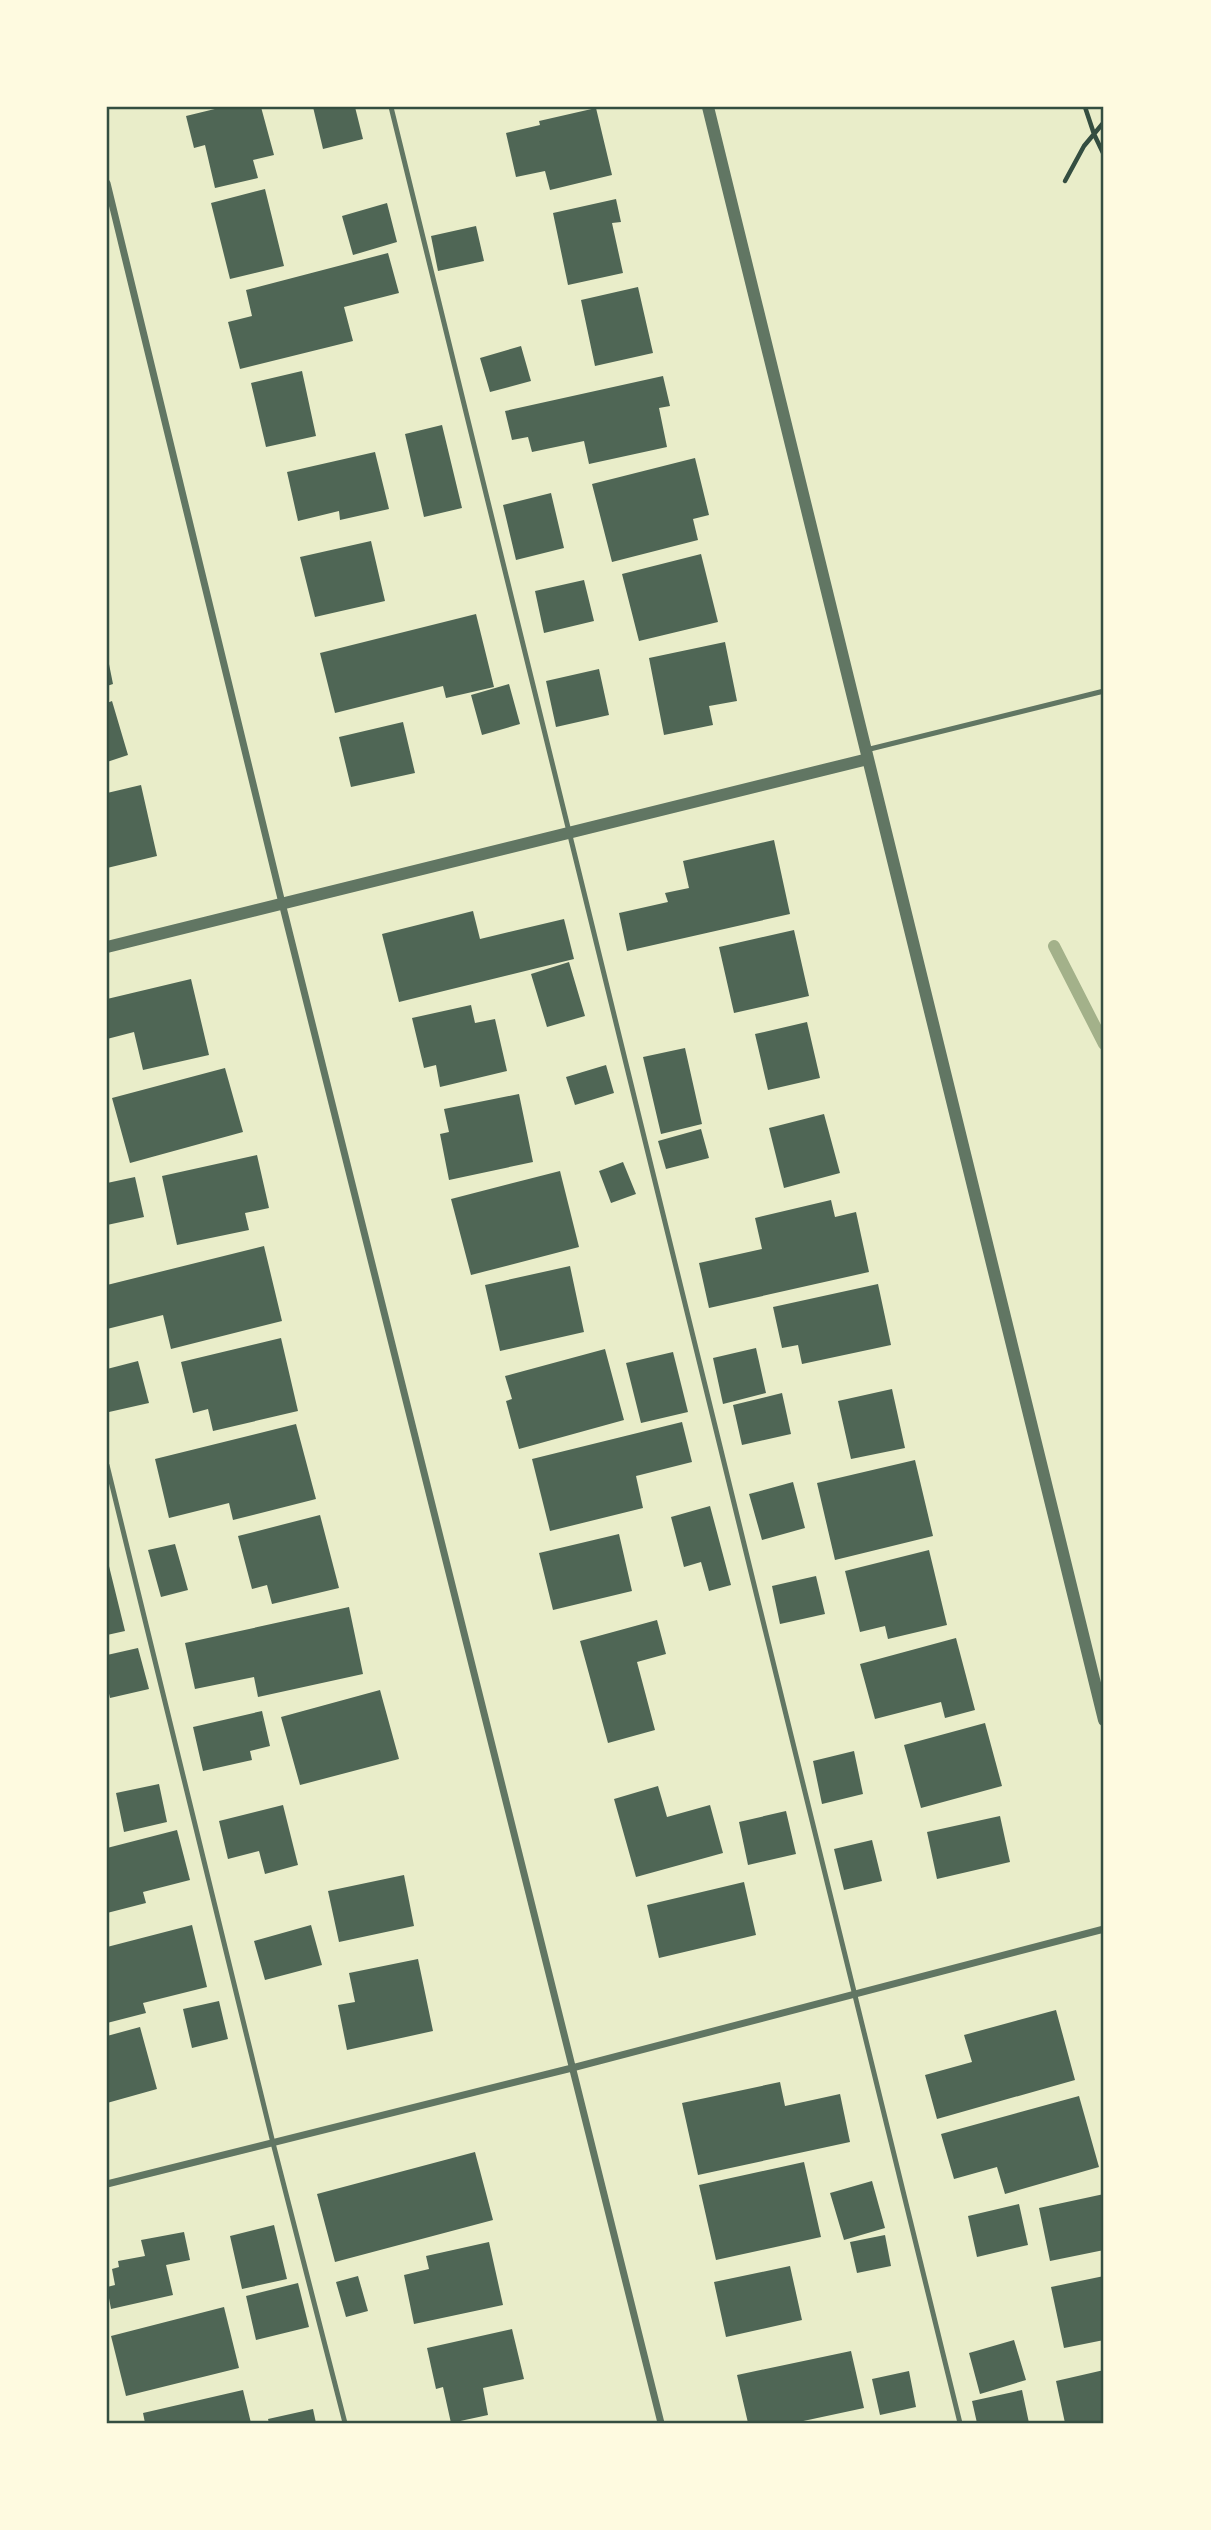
<svg xmlns="http://www.w3.org/2000/svg" width="1211" height="2530" viewBox="0 0 1211 2530" font-family="'Titillium Web',sans-serif">
  <rect width="100%" height="100%" fill="#e9edc9"/>
  <g fill="none" stroke-linecap="round" stroke-linejoin="round">
    <path stroke="#a3b18a" stroke-width="12" d="M1054,946l50,98"/>
  </g>
  <path fill="#4f6655" d="M223,107h38l13,48 -21,5 5,18 -43,10 -10,-43 -11,3 -8,-32z
    M313,107h42l8,32 -40,10z
    M596,108l16,67 -62,15 -5,-19 -29,6 -10,-44 34,-8 -1,-4z
    M265,189l19,77 -54,13 -19,-76z
    M616,199l5,23 -9,1 11,50 -55,12 -15,-72z
    M387,203l10,39 -44,13 -11,-39z
    M476,226l8,35 -46,10 -7,-35z
    M388,253l11,40 -55,14 9,34 -113,28 -12,-47 24,-6 -6,-26z
    M638,287l15,66 -58,13 -14,-66z
    M521,346l10,35 -41,11 -10,-34z
    M302,371l14,65 -50,11 -15,-64z
    M663,376l7,30 -11,2 8,39 -78,17 -5,-23 -52,11 -4,-15 -16,3 -7,-29z
    M442,425l20,83 -38,9 -19,-83z
    M375,452l14,57 -49,11 -1,-9 -41,10 -11,-49z
    M695,458l14,57 -16,4 5,21 -86,22 -20,-78z
    M551,493l13,55 -48,12 -13,-55z
    M371,541l14,60 -70,16 -15,-60z
    M701,554l17,68 -79,19 -17,-67z
    M584,580l10,41 -50,12 -9,-42z
    M476,614l18,73 -48,11 -3,-12 -108,27 -15,-60z
    M725,642l12,59 -28,5 4,19 -49,10 -15,-77z
    M108,659l5,25 -6,2v-26z
    M599,669l10,46 -53,12 -10,-46z
    M509,684l11,40 -38,11 -11,-40z
    M112,701l16,54 -21,7v-59z
    M403,722l12,51 -64,14 -12,-50z
    M141,785l16,71 -50,12v-75z
    M774,840l16,74 -163,37 -8,-38 49,-11 -3,-9 24,-5 -6,-27z
    M473,911l7,28 84,-20 10,40 -175,43 -17,-68z
    M794,930l15,66 -75,17 -15,-66z
    M569,962l16,54 -38,11 -16,-53z
    M191,979l18,76 -66,15 -9,-38 -27,7v-40z
    M471,1005l4,18 20,-4 12,52 -67,16 -4,-22 -12,3 -12,-50z
    M807,1022l13,56 -52,12 -13,-56z
    M685,1048l17,76 -41,10 -18,-77z
    M606,1065l8,28 -39,12 -9,-28z
    M225,1068l18,64 -113,31 -18,-65z
    M519,1094l14,68 -84,18 -9,-46 9,-2 -5,-23z
    M824,1114l16,59 -56,15 -15,-60z
    M701,1129l8,29 -43,11 -8,-28z
    M257,1155l12,53 -24,5 4,17 -72,15 -15,-69z
    M623,1162l13,32 -25,9 -12,-32z
    M560,1171l19,76 -108,28 -20,-76z
    M135,1177l9,40 -37,8v-42z
    M831,1200l4,17 21,-5 13,60 -160,36 -10,-45 63,-14 -7,-31z
    M264,1246l18,75 -111,28 -8,-34 -56,14v-44z
    M570,1266l14,66 -84,19 -15,-66z
    M878,1284l13,61 -89,19 -4,-19 -16,3 -9,-41z
    M281,1338l17,73 -85,20 -5,-22 -15,4 -12,-51z
    M756,1348l10,45 -43,11 -10,-46z
    M605,1349l19,71 -105,29 -13,-48 6,-2 -7,-23z
    M673,1352l15,60 -47,11 -15,-60z
    M138,1361l11,42 -40,9 -2,-9v-34z
    M892,1389l13,59 -54,11 -13,-58z
    M782,1393l9,41 -49,11 -9,-40z
    M682,1422l10,40 -56,14 7,32 -93,23 -18,-72z
    M296,1424l20,75 -83,21 -4,-17 -60,15 -14,-59z
    M915,1460l18,76 -98,24 -18,-77z
    M793,1482l12,46 -43,12 -13,-46z
    M710,1506l21,79 -22,6 -8,-29 -17,5 -13,-50z
    M320,1515l19,73 -67,16 -5,-19 -15,4 -14,-53z
    M619,1534l13,57 -79,19 -14,-57z
    M175,1544l13,46 -27,7 -13,-47z
    M929,1550l18,75 -59,14 -3,-13 -25,6 -15,-61z
    M107,1558l18,73 -18,4z
    M816,1576l9,38 -45,10 -8,-38z
    M349,1607l14,67 -105,23 -4,-20 -59,12 -10,-46z
    M657,1620l9,34 -29,8 18,68 -47,13 -28,-102z
    M956,1638l19,72 -30,8 -4,-16 -66,17 -15,-55z
    M138,1648l11,41 -39,9 -3,-13v-30z
    M380,1690l19,69 -99,26 -19,-68z
    M262,1711l8,35 -20,5 2,9 -49,11 -10,-44z
    M985,1723l17,63 -81,22 -17,-63z
    M854,1751l9,43 -41,10 -9,-43z
    M159,1784l8,38 -43,10 -8,-39z
    M658,1786l9,31 43,-12 13,48 -87,24 -22,-78z
    M283,1805l15,60 -33,9 -6,-23 -31,8 -9,-38z
    M786,1811l10,43 -48,11 -9,-43z
    M1000,1816l10,46 -73,17 -10,-47z
    M177,1830l13,50 -47,12 3,11 -39,10v-65z
    M872,1840l10,41 -38,9 -10,-41z
    M404,1875l10,51 -75,16 -11,-51z
    M744,1882l12,53 -97,23 -12,-53z
    M192,1925l15,62 -64,16 3,10 -39,10v-76z
    M311,1925l11,40 -57,15 -11,-39z
    M418,1959l15,72 -86,19 -9,-45 17,-3 -6,-29z
    M219,2001l9,38 -36,9 -9,-39z
    M1056,2010l19,70 -138,39 -12,-44 47,-13 -8,-27z
    M140,2027l17,62 -50,14v-67z
    M780,2082l5,24 55,-12 10,48 -152,33 -16,-72z
    M1079,2096l20,71 -94,27 -8,-27 -43,12 -13,-45z
    M475,2152l18,68 -158,42 -18,-68z
    M804,2162l17,75 -105,23 -17,-75z
    M872,2181l13,47 -41,12 -14,-47z
    M1104,2194v56l-54,11 -11,-53z
    M1019,2204l9,41 -51,12 -9,-41z
    M274,2225l13,54 -45,10 -12,-53z
    M184,2232l6,28 -24,5 7,30 -62,14 -4,-22 8,-2 -3,-16 7,-2 -1,-6 27,-5 -4,-16z
    M885,2235l6,31 -34,7 -7,-31z
    M489,2242l14,63 -89,19 -10,-49 25,-6 -3,-13z
    M790,2266l12,54 -76,17 -12,-55z
    M358,2276l10,35 -22,6 -10,-35z
    M1104,2276v64l-40,8 -13,-61z
    M298,2283l11,44 -53,13 -10,-44z
    M224,2307l15,61 -113,28 -15,-60z
    M512,2329l12,50 -41,9 5,27 -37,8 -8,-36 -7,2 -9,-41z
    M1014,2340l12,40 -46,14 -11,-41z
    M851,2351l13,57 -70,15h-46l-11,-48z
    M1104,2370v53h-39l-9,-42z
    M909,2371l7,36 -36,8 -8,-36z
    M243,2390l8,33h-106l-2,-10z
    M1022,2390l7,33h-52l-5,-22z
    M313,2409l3,14h-47l-1,-4z"/>
  <g fill="none" stroke-linecap="round" stroke-linejoin="round">
    <path stroke="#344e41" stroke-width="4.5" d="M1085,107l9,27 10,21
      M1065,181l19,-35 20,-24"/>
    <path stroke="#617663" stroke-width="5" d="M391,107l569,2316
      M866,750l238,-59
      M107,1465l166,678 72,280"/>
    <path stroke="#617663" stroke-width="7" d="M107,183l175,720 379,1520
      M107,2184l465,-116 532,-139"/>
    <path stroke="#617663" stroke-width="12" d="M708,107l396,1613
      M107,947l761,-188"/>
  </g>
  <rect width="1211" height="2530" fill="none" stroke="#fefae0" stroke-width="217"/>
  <rect x="108" y="108" width="994" height="2314" fill="none" stroke="#344e41" stroke-width="2.5"/>
</svg>
